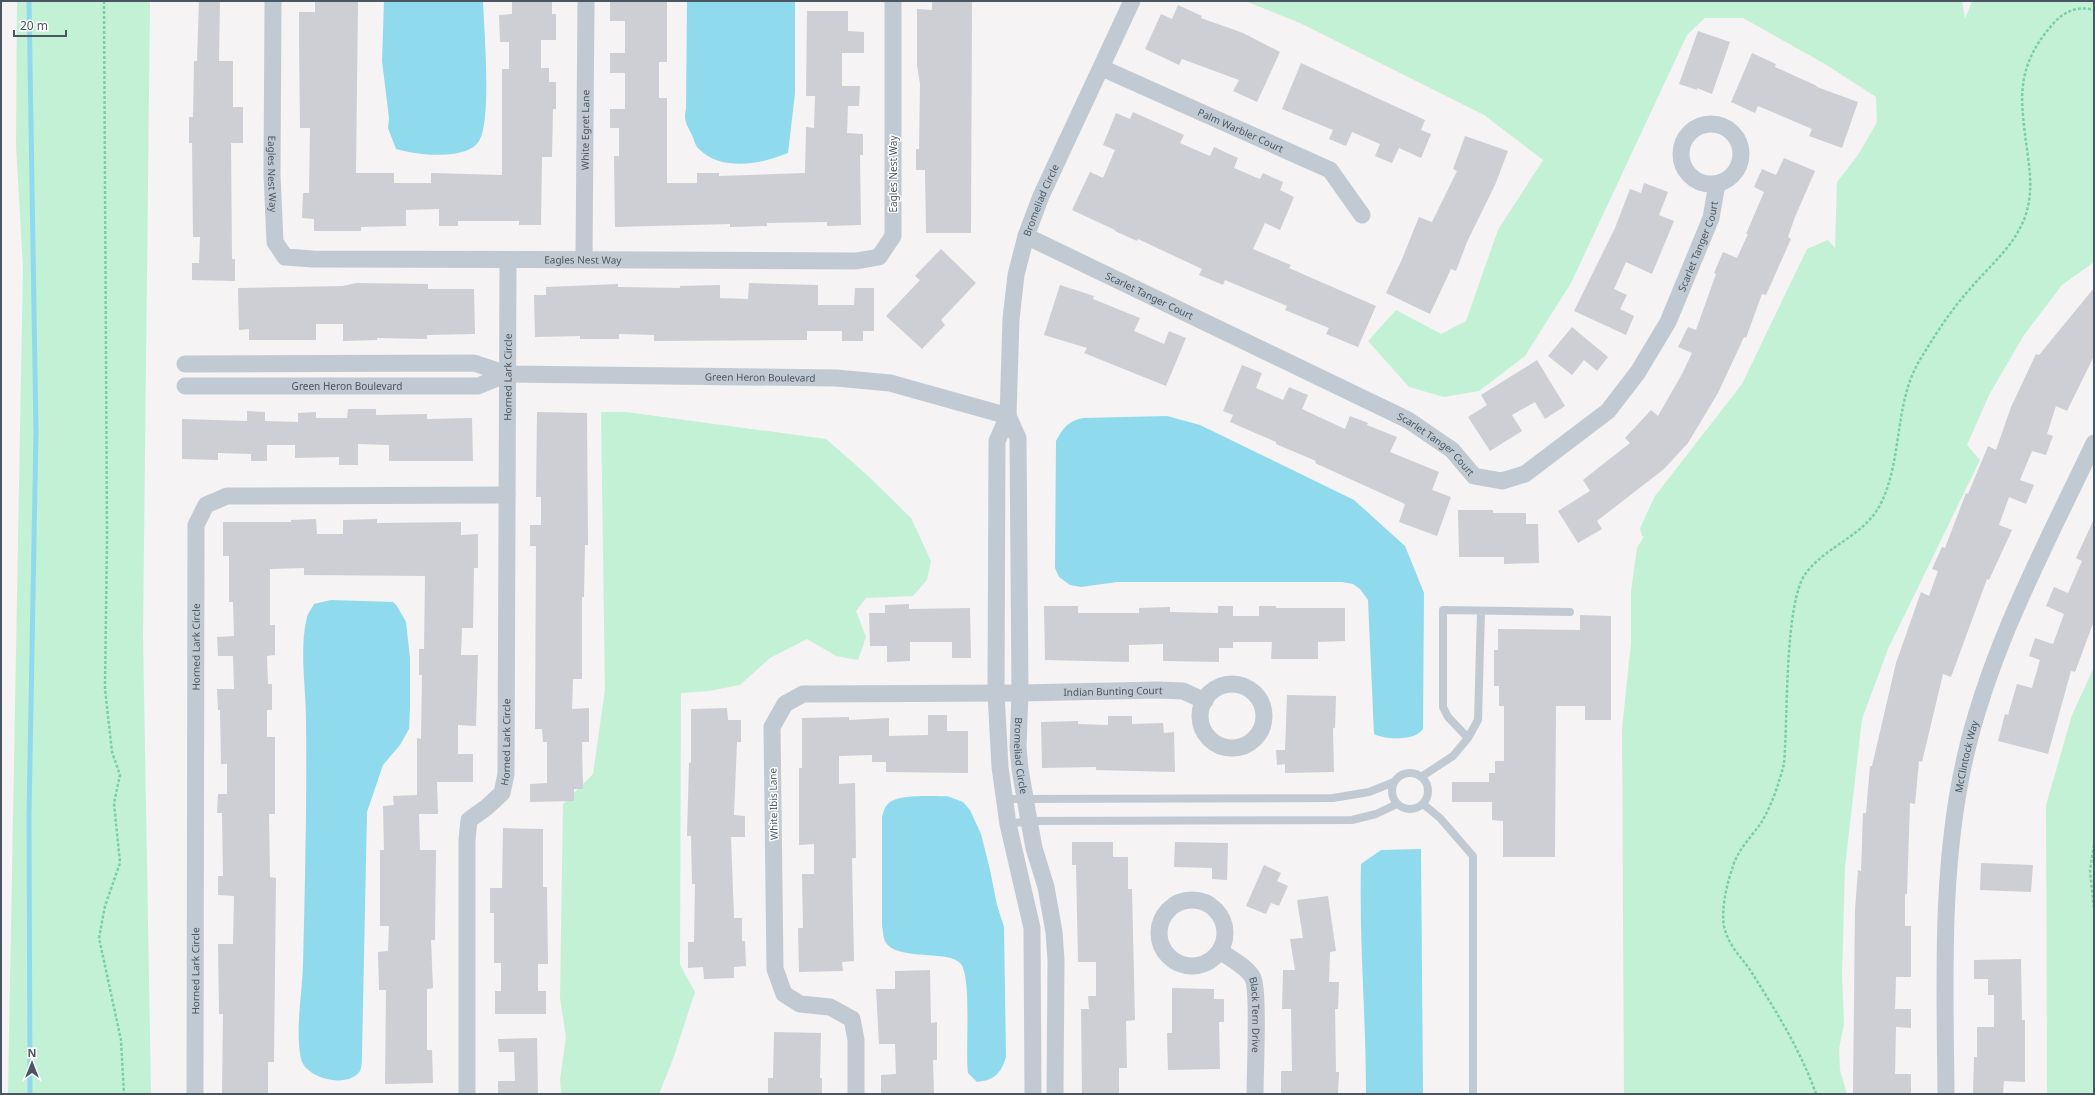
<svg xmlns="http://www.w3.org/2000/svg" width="2095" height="1095" viewBox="0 0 2095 1095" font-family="'Noto Sans',sans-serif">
  <rect width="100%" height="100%" fill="#f5f3f3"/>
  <path fill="#c3f1d5" d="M17,1h133l-7,633 8,460h-143l15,-827 -7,-121z
    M1245,1h717l3,18 7,-18h122v261l-32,23 -38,50 -35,60 -22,50 13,15 -92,189 -26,70 -17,148 -3,108 2,49 -5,25 1,21 7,24h-223l-2,-365 9,-86v-52l6,-43 7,-12h-2l-2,-8 15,-32 87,-112 65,-135 21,-9 7,8 2,-66 21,-27 19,-33 -1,-25 -51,-33 -82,-46h-38l-18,17 -116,248 -46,73 -46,35 -35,6 -35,-10 -41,-46 28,-31 45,24 25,-13 32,-91 45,-70 -59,-45 -184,-92z
    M601,412h25l200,27 40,35 45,44 20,43 -4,19 -14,16 -47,2 -10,13 10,26 -8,23 -22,-4 -29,-17 -37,19 -30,27 -31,6 -28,2 -1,272 15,27 -22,67 -14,35h-98l-1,-14 6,-43 -6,-39 3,-194 30,-30 12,-84z
    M2094,667v427h-47l-1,-289 26,-90z"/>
  <path fill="#90daee" d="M384,1h99c1,29 9,118 -4,140 -12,20 -64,14 -83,8l-8,-21 1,-10 -7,-57z
    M687,1h108v92l-7,60c-27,11 -66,19 -89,-4 -4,-3 -5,-10 -7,-14 -5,-10 -9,-15 -6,-26z
    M1167,416l33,9 154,75 51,46 19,47 -1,136c-8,12 -37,11 -49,5l-6,-134 -8,-11 -7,-5 -11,-2h-225l-36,5 -11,-2 -11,-8 -4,-9 1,-127c7,-13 12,-20 27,-23z
    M331,600l62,2 4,4 9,16 4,36v50l-1,21 -9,16 -17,20 -16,47 -5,242c0,5 0,13 -2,17 -12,18 -54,8 -59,-12 -6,-30 1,-63 2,-94 2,-81 4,-163 3,-245 0,-33 -7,-71 1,-103 1,-4 5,-9 7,-13z
    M947,796l16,6 7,8 11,24 9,36 7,35 7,22 2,130c-5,17 -12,23 -29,25l-9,-9c-3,-22 4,-94 -7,-109 -11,-15 -66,-2 -76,-23 -2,-4 -2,-11 -3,-15v-109c1,-3 2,-9 5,-12 9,-12 46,-8 60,-9z
    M1421,849l2,245h-57c0,-77 -7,-153 -5,-230l20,-14z"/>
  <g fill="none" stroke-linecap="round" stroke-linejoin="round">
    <path stroke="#90daee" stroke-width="5" d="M29,1l7,431 -7,383 1,279"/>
  </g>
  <path fill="#cdcfd5" d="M199,1h21l-1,60h14v46h10v36h-12l1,116h3v22l-43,-1v-17h7l1,-26h-7l-1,-94h-3v-26h4l1,-56h3z
    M315,1h43l-2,172h38v10h37v-10l71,2v-106h7v-27h-9l-1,-27 13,-1v-13h40v13h4v26h-15v28h8v14h7v27h-3l-1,48h-10l-1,68h-22v-4h-61v5h-19v-17l-33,1v16l-45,1v4h-47v-12l-12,-1 1,-25h6l1,-65h-10l-1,-85v-31h16z
    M610,1h57v61h-8v36h8v85h30v-10h22v3l86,-3 1,-46 8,1 1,-32h-9l1,-85h41v20l16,1v21h-22v33h18l-1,20h-11l-1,27 16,1v21h-3l1,70 -34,1v-4l-60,1v3l-37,1v-3l-115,3 -1,-71h5v-28h-9v-19h15v-36h-15v-20h15v-32h-15z
    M932,1h40l-1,232h-45l-1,-63h-9v-21h3l1,-65 -3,-19v-56l15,1z
    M1178,5l24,11 -1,2 42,15 37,19 -23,50 -24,-11 6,-11 -57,-21 -3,6 -34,-16 16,-35 11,5z
    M1698,31l32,11 -18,52 -15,-6v2l-18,-6z
    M1752,53l24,11 -1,3 42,19v1l41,15 -16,46 -33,-12 3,-7 -54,-23 -3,7 -24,-11z
    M1301,63l124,57 -4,10 10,4 -10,24 -22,-10 -7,15 -17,-7 5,-12 -28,-12 -6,14 -17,-7 4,-9 -51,-21z
    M1133,112l51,23 -4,8 30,13 4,-9 24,11 -4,10 26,11 3,-6 20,9 -3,8 14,7 -14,33 -15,-7 -12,26 38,16 -2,3 87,38 -18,41 -32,-13 3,-6 -44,-18 2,-4 -62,-26 -2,5 -24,-10 3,-6 -64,-30 -1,2 -22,-10v-1l-43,-20 18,-38 13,6 12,-28 -12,-5 13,-32 14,6z
    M1465,136l43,15 -13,34 -28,57 -11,29 -5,-2 -21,45 -44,-21 16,-34 17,-42 13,5 25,-51 -4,-2z
    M1784,158l31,13 -20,46 -7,20 3,2 -25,56 -4,-1 -16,44 -2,-1 -26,56 -30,50 -24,26 -67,52 5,8 -24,14 -20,-32 32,-20 -7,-11 47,-37 -5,-5 26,-28 7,6 24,-42 10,-21 -14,-6 10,-20 8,3 20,-56 -2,-1 9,-21 14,6 11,-24h-2l18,-42 -10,-5 8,-18 14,6z
    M1644,183l24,9 -9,23 15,6 -22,53 -26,-12 -12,27 13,6 -7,14 14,7 -8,19 -52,-24 41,-83 15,-39 11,4z
    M941,249l35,34 -35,37 4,5 -23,24 -36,-33 34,-36 -5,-4z
    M356,283l72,1v5h46l1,45 -48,1v4l-50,-1v2l-34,1v-17h-27v16h-67v-11l-10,1 -1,-42 105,-2z
    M749,283l69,2v20h36l1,-17h19v43h-11v10h-21v-10h-35v9l-153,1v-6l-35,-1v5h-39v-3l-45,1 -1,-42h12v-8l72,-3v3l62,1v-2l40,-1v13l28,1z
    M1060,285l34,11 -1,3 47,19 -6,13 30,13 5,-13 17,7 -20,48 -82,-33 3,-5 -43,-13z
    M2094,288v68l-27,55 -11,-5 -9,28 6,2 -7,19 -14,-4 -12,29 14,5 -8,19 -17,-7 -10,28 13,5 -23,50 -2,-1 -36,98 -8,-3 -21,88 -3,-1 -4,43 -5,-1 -3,91h-2v32h6v51h-15l-1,32h16v19l-15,-1 -1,47h16v20l-58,-1 2,-184 3,-39 3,1 2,-58h3l4,-47h2l24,-103 25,-71 8,4 9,-25 -6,-2 10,-22 3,1 21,-55 2,1 20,-48 8,4 15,-43 25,-53 3,1z
    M1572,327l36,30 -11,14 -13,-11 -12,15 -24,-19z
    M1537,360l28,46 -20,13 -10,-17 -23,13 10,16 -32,20 -22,-34 19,-12 -6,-10z
    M1242,365l20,8 -6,15 27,12 6,-13 19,8 -6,14 43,20 5,-13 18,7 -1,2 30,12 -7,15 49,20 -7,18 19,7 -14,39 -38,-14 6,-18 -90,-41 1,-2 -40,-17v-2l-46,-20 3,-7 -10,-4z
    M348,409h28v6l51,-1v5l45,-1 1,43h-84v-16l-31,-1v21h-19v-8l-44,1v-13h-28v16h-16v-7l-33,-1v7l-36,-1v-40l65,2v-10l18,1v9l33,1v-9l18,-1v6h31z
    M537,412l50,1 1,132h-3l-1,52h-2v82h-9l-1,30 17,-1v34h-7l1,47h-9v12l-44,1v-18l17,-1v-41h-4l-1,-13h-7l1,-183h-6v-21h11v-28h-5z
    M1458,510h35v3h33v11h12l1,39 -35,1v-7h-45z
    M316,519l1,15h26v-14l34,-1v4l84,-1v13l17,-1v34h-4l-1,60h-11l-1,27h17l-2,71 -18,-1v29h15v28h-36l1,32h-19l1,36h16l-1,90h-4l2,48 -6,1v61h5l1,33 -48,1 1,-94h-7l-1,-38 10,-1 1,-25h-9v-76h4l-1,-44 11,-1 -1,-9 24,-1v-57l4,1 1,-64h-3v-26h5l1,-73 -121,-1v-7l-34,1v56h5v30l-8,1 1,28h4v26h-5v27h8v77h-6l1,63 6,1 -2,184h-6v32h-46l1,-80h-4l-1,-70h15l1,-48 -16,-1v-19h5l-1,-63h-5l1,-19h9v-30h-6l-1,-54h-2l-1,-21h17l-1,-33h-15l-1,-19 17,-1 -1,-34h-4v-46h-6v-34h68v-2z
    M2094,519v102l-19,51 -4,-1 -23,83 -50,-13 7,-27 3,1 9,-31 15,4 8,-28 -11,-4 6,-18 18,6 11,-30 -18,-8 8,-19 14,6 14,-32 -6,-3z
    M909,604v5l61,-1 1,50h-19v-16h-42v19l-23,1v-16h-17l-1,-33h16v-8z
    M1044,606h34v7h61v-5l31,-1v5l48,1v-7h15v10h26v-10h17v2h69v33l-27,1v17h-47l1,-17h-39v6h-14v14l-56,-1v-17l-34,1v17l-84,-2z
    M1580,615l31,1v104h-26v-14h-29l-1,151h-52v-36l-11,-1v-18h-40v-20h37v-9h6v-12h9v-55h-5v-20h-5v-36h4v-21l82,1z
    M1287,695l49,1 -1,32h-2l1,44 -49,1v-9l-8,1 -1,-15h9z
    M727,708l1,12h13v22h-4l-3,73 11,1v21h-14l3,81h8v23h3l1,25 -12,1v11l-30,1 -1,-12 -15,1v-26h6l1,-58h-3l-1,-48h-4l2,-74 2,1v-54z
    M928,715h19v16h21v42l-82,-1v-10h-14v-7l-33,1v28l16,-1 1,75h-4l2,103 -12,1 1,9 -44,1 -1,-44h5l-1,-54h12v-30l-15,1v-77h3v-50l47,-1v3l40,-2v18l39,-1z
    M1108,716h24v8l31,-1 1,10 10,-1 1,40 -79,-2v-3l-54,1 -1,-46 37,-1v3l30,1z
    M503,828l40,1v58h4l1,77h-10v27h8v23h-51v-23h6v-28h-7v-50h-4v-25h12z
    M1072,842h41v15h15v32h4l3,131 -9,1 1,47h-8v26h-37l-1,-85h8l-1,-13h8v-34h-18l-2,-97h-4z
    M1175,842l53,1 -1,37 -15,-1v-11l-38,-1z
    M1981,863l52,2 -2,27 -51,-2z
    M1264,865l17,8 -4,8 11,5 -9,20 -8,-3 -5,11 -20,-8z
    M1328,896l8,55 -6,1 -1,30h10l-1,27h-3l1,63h3l-1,22h-57v-23h11l-1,-62h-9l1,-39h12l-5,-31 13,-1 -6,-38z
    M2021,959l1,61h3v62l-21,-1 -1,13h-30l1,-37h3v-30h17v-32h-6v-16h-14v-19z
    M930,970l1,53 6,-1v38h-4l1,34h-53v-19l15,-1 -1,-30h-16l-3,-55h19v-18z
    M1172,988l42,1v10h10v23h-5l1,47 -52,1 -1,-37h5z
    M774,1032l47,1 -1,45h2v16h-54v-16h5z
    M537,1038l1,56h-40v-13h17l-1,-29h-15l-1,-13z"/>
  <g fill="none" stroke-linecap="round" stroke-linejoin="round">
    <path stroke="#7ad0a6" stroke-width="2.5" stroke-dasharray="3 2" stroke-linecap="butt" d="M104,1l3,537 -2,151 7,63 8,23 -6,28 6,60 -15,43 -6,32 22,102 3,54
      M2094,845l-4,25 4,39
      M1816,1094c-15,-43 -40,-83 -64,-121 -10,-16 -24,-27 -28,-47 -3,-17 3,-43 9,-60 5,-16 18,-29 28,-43 11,-18 18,-40 23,-59 4,-41 0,-163 22,-191 21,-28 61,-38 76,-72 21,-45 12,-100 39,-143 14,-23 30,-48 48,-68 20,-24 45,-43 56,-73 7,-20 6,-39 3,-60 -7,-55 -15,-87 24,-132 11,-13 25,-20 42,-15"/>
    <path stroke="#c1cad2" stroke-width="8" d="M1468,738l-20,-21 -5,-10v-97l127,2
      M1392 791a18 18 0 1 1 36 0a18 18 0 1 1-36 0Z
      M1421,777l32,-21 15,-18 10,-18 3,-109
      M1004,799l329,-1 36,-6 25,-10
      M1423,804l17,14 33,38v238
      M1008,824l21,-3 323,-1 24,-6 21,-10"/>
    <g stroke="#c1cad2" stroke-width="17">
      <path id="s1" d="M273,1l-1,174 3,67 10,15 28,2c181,1 362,0 543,2l23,-4 14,-21v-235"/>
      <path id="s2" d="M1102,68l228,102 32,45"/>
      <circle cx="1711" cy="154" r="30"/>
      <path id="s3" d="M1026,236l382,184 44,30 22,26 28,5 23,-7 83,-63 30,-39 30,-50 43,-104 6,-34"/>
      <path id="s4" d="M584,259l2,-258"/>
      <path id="s5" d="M185,364l289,-1 33,11 329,4 54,5 118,33"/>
      <path id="s6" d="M185,386h293l29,-12"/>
      <path id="s7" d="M1008,416l10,22 2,255 -2,54 2,22 9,52 5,27 12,39 8,45 2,28 -1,134"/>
      <circle cx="1232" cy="716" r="32"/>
      <circle cx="1192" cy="933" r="33"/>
      <path id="s8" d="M1220,951c10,7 27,16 33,27 6,13 2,96 2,116"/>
      <path id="s9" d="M195,1094l1,-569 10,-20 21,-9 280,-1"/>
      <path id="s10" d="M467,1094v-254l2,-20 18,-13 15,-14 4,-19 2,-513"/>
      <path id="s11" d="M856,1094v-54l-4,-21 -22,-12 -30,-3 -16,-10 -9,-25 -3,-242 13,-23 18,-10 217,-1 138,-3 25,1 22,10"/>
      <path id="s12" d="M1033,1094l-1,-166 -24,-104 -8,-57 -4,-74 1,-252 11,-25 3,-97 5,-44 10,-39 15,-40 91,-195"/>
      <path id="s13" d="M1946,1094c-1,-112 -6,-226 19,-336 25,-111 81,-213 129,-315"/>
    </g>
  </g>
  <g text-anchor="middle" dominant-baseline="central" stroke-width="3" stroke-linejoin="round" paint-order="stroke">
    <g font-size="10" fill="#4a5661" stroke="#fff">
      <text stroke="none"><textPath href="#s4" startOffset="129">White Egret Lane</textPath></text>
      <text stroke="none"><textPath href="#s2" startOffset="152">Palm Warbler Court</textPath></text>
      <text stroke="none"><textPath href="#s1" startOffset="173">Eagles Nest Way</textPath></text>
      <text transform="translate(893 174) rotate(-90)">Eagles Nest Way</text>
      <text stroke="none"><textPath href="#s12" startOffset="904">Bromeliad Circle</textPath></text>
      <text stroke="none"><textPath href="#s3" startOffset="857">Scarlet Tanger Court</textPath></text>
      <text stroke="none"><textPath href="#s1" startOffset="557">Eagles Nest Way</textPath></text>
      <text stroke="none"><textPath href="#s3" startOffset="137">Scarlet Tanger Court</textPath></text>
      <text stroke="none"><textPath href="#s10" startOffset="733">Horned Lark Circle</textPath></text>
      <text stroke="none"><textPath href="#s5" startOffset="577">Green Heron Boulevard</textPath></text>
      <text stroke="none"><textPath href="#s6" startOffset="162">Green Heron Boulevard</textPath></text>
      <text stroke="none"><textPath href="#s3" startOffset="461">Scarlet Tanger Court</textPath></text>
      <text stroke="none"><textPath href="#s9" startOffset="447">Horned Lark Circle</textPath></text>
      <text stroke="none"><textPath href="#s11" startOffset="775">Indian Bunting Court</textPath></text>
      <text stroke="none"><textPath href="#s10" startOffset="368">Horned Lark Circle</textPath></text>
      <text stroke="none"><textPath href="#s7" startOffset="342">Bromeliad Circle</textPath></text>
      <text stroke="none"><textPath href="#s13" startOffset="339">McClintock Way</textPath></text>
      <text transform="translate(773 804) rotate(-91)">White Ibis Lane</text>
      <text stroke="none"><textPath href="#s9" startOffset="123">Horned Lark Circle</textPath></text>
      <text stroke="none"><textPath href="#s8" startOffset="80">Black Tern Drive</textPath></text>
    </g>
  </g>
  <rect width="2095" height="1095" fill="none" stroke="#4a5661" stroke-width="4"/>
  <g transform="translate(32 1063)" stroke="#ffffff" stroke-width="3" paint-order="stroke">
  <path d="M0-3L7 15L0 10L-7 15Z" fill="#4a5661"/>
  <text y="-6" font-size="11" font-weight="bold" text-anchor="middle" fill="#4a5661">N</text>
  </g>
  <path d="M14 30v6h52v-6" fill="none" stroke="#4a5661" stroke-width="2"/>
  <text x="20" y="30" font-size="12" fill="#4a5661" stroke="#ffffff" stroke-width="3" paint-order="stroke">20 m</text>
</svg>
